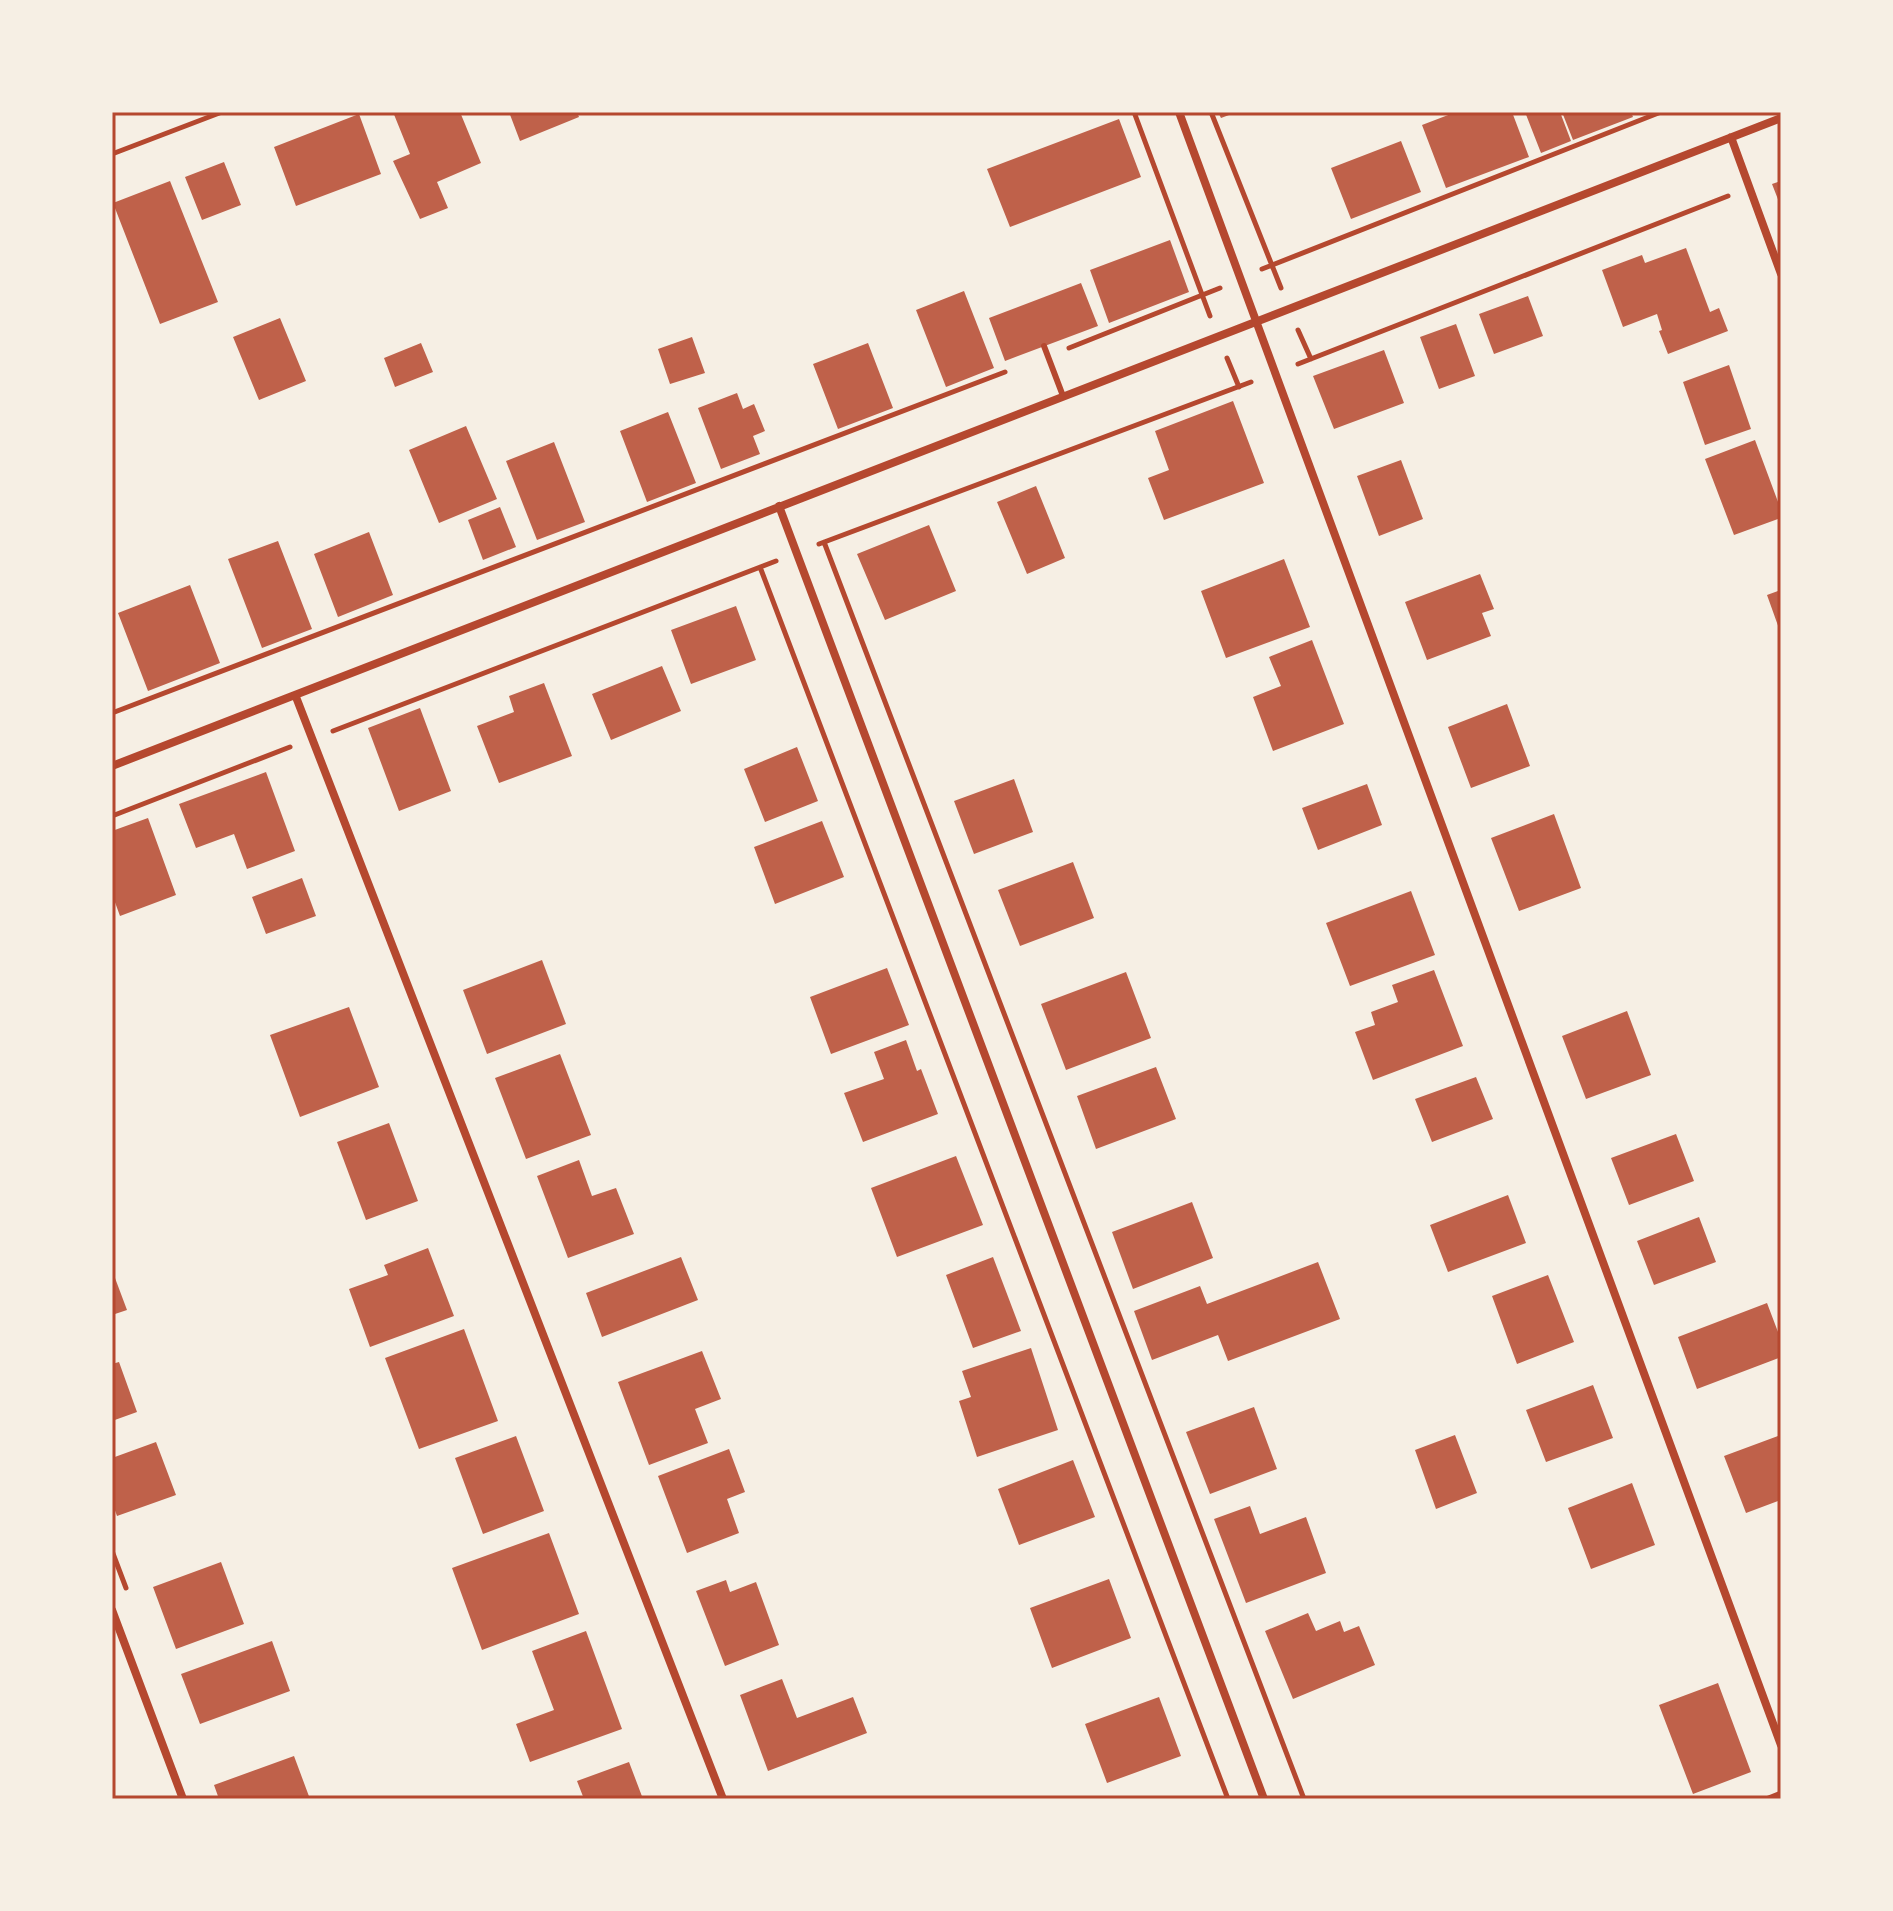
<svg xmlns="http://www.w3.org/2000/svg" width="1893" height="1911" viewBox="0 0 1893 1911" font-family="Manrope,sans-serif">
  <rect width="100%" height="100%" fill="#f6efe4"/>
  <path fill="#bf614a" d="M393,112h67l21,51 -44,19 11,26 -28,11 -27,-58 17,-7z
    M509,112h68l2,5 -59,24z
    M1218,112h19l-16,6z
    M1456,112h56l17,45 -83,31 -24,-63z
    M1525,112h35l11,29 -30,12z
    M1562,112h69l2,5 -60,23z
    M359,114l22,60 -85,32 -22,-59z
    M1119,119l22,58 -131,50 -23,-58z
    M1401,141l20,51 -70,27 -20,-51z
    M224,162l17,43 -39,15 -17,-43z
    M170,181l48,121 -58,22 -47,-121z
    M1781,181v26l-9,-23z
    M1170,240l19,52 -80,31 -19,-53z
    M1686,248l24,64 9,-4 9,23 -60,23 -9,-23 3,-1 -5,-16 -34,13 -21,-57 40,-15 3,8z
    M1081,283l17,43 -93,35 -16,-43z
    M964,291l30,77 -48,19 -30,-77z
    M1528,296l15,40 -49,18 -15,-40z
    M280,318l26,63 -47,19 -26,-63z
    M1456,324l19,52 -36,13 -19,-52z
    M692,337l13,36 -35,11 -12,-35z
    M421,343l12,29 -38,15 -11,-29z
    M868,343l25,65 -55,21 -25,-65z
    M1384,350l20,53 -70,26 -21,-53z
    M1729,365l22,64 -46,16 -22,-63z
    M737,393l6,16 11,-5 11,27 -12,5 7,18 -39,15 -23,-61z
    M1233,401l31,82 -100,37 -16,-42 21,-8 -14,-39z
    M668,412l28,71 -49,19 -27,-71z
    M466,426l31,73 -58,24 -30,-73z
    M1755,440l26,70v8l-47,17 -29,-76z
    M554,442l31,80 -48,18 -31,-79z
    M1401,460l22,59 -44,17 -22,-60z
    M1036,486l29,72 -38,16 -30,-72z
    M500,507l16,40 -33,13 -15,-40z
    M929,525l27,66 -71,29 -28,-66z
    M369,532l24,63 -55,22 -24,-63z
    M278,541l34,88 -50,19 -34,-89z
    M1284,559l26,68 -84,31 -25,-67z
    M1480,574l14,35 -12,4 9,23 -64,24 -22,-58z
    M190,585l30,78 -72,28 -30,-78z
    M1781,590v44l-14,-39z
    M736,606l20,54 -65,24 -20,-54z
    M1312,640l32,84 -71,27 -20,-54 28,-11 -12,-29z
    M662,666l19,45 -70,29 -19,-46z
    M544,683l28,73 -73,27 -22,-57 37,-14 -5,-16z
    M1507,704l23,62 -59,22 -23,-61z
    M420,708l31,83 -52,20 -31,-83z
    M797,747l21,54 -53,21 -21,-53z
    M266,772l29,79 -48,18 -13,-35 -38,14 -17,-44z
    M1014,779l19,53 -59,22 -20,-53z
    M1367,784l15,41 -64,25 -16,-42z
    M1554,814l27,74 -62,23 -28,-73z
    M148,818l28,77 -56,21 -8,-22v-63z
    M822,821l22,56 -69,27 -21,-57z
    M1073,862l21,56 -74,28 -22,-56z
    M302,878l14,38 -50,18 -14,-37z
    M1411,891l24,64 -85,31 -24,-63z
    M542,960l24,64 -79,30 -24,-64z
    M887,968l22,57 -78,29 -21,-57z
    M1434,970l29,76 -90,34 -18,-48 20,-7 -4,-13 27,-10 -6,-17z
    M1126,972l25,66 -85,32 -25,-66z
    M349,1007l30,80 -79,30 -30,-82z
    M1627,1011l24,64 -65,24 -24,-63z
    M906,1040l11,31 4,-2 17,45 -75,28 -19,-49 40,-14 -10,-27z
    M560,1054l31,81 -65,24 -31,-81z
    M1156,1067l20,52 -80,30 -19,-53z
    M1476,1077l17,42 -61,23 -17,-43z
    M389,1123l29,78 -52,19 -29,-78z
    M1676,1134l18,47 -65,24 -18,-47z
    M956,1156l27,69 -86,32 -26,-69z
    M579,1160l13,36 24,-8 18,46 -66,24 -31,-82z
    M1508,1195l18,48 -78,29 -18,-47z
    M1192,1202l21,56 -80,31 -21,-57z
    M1699,1217l17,45 -62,23 -17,-44z
    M428,1248l26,68 -84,31 -21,-58 39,-14 -4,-10z
    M681,1257l17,43 -96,37 -16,-44z
    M993,1257l28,74 -48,17 -27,-73z
    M1318,1262l22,57 -112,42 -10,-26 -66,25 -18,-49 66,-25 7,18z
    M112,1270l15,40 -15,5z
    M1548,1275l26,67 -57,22 -25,-68z
    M1767,1303l14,37v17l-84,32 -19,-52z
    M464,1329l34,92 -79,28 -34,-91z
    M1031,1348l27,82 -81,27 -18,-56 12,-4 -9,-26z
    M702,1351l19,48 -26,10 13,34 -59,22 -31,-83z
    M119,1362l18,50 -25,9v-57z
    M1593,1385l20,53 -67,24 -20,-52z
    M1254,1407l23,62 -67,25 -24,-62z
    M1455,1435l22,58 -41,16 -21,-59z
    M1781,1435v65l-35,13 -22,-57z
    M516,1436l28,75 -61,23 -28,-76z
    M156,1442l20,53 -59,21 -5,-14v-44z
    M729,1449l16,43 -18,7 12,34 -52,20 -29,-77z
    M1073,1460l22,57 -76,28 -21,-56z
    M1632,1483l23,62 -64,24 -23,-61z
    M1250,1506l10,28 46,-17 20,56 -80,30 -32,-84z
    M549,1533l30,81 -97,36 -30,-82z
    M221,1562l23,62 -68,25 -23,-62z
    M1109,1579l22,59 -79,30 -22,-60z
    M726,1580l4,12 26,-10 23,63 -54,21 -29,-75z
    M1308,1613l8,18 24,-10 4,11 15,-6 16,39 -82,34 -28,-68z
    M586,1631l36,98 -92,33 -14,-38 38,-14 -22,-59z
    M272,1641l18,50 -90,33 -19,-50z
    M782,1679l15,39 56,-21 14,36 -99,38 -28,-76z
    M1718,1683l33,89 -58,22 -34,-89z
    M1159,1697l22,59 -74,27 -22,-59z
    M294,1756l16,43h-91l-5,-14z
    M629,1762l14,37h-59l-7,-18z"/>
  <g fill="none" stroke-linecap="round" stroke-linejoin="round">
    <path stroke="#b5482f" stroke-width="5" d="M1134,112l76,204
      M1211,112l70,176
      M112,154l110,-42
      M1262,269l399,-157
      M1298,330l13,29
      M1069,348l151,-60
      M1227,358l12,29
      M1298,364l430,-168
      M824,542l480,1257
      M819,544l432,-162
      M760,567l468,1232
      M112,713l893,-341
      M333,731l443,-170
      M112,816l178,-69
      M112,1551l14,37
      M1766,1799l15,-6"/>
    <path stroke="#b5482f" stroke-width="6" d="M1044,346l19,50"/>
    <path stroke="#b5482f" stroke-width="8" d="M1179,112l602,1633
      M1731,137l50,137
      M779,506l485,1293
      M296,697l427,1102
      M112,766l1669,-648
      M112,1610l71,189"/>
  </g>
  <rect width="1893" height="1911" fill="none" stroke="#f6efe4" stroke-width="228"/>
  <rect x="114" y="114" width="1665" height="1683" fill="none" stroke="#b5482f" stroke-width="3"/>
</svg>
